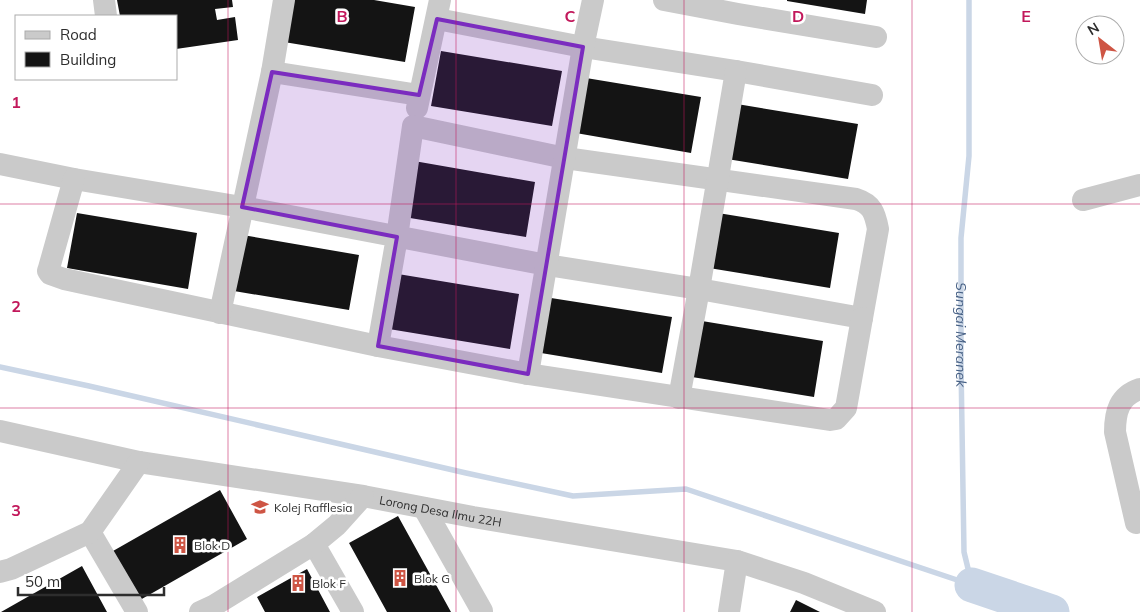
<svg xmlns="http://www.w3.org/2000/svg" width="1140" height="612" viewBox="0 0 1140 612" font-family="Mulish,sans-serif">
  <rect width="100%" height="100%" fill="#fff"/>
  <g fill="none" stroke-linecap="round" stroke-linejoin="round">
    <g stroke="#cad6e6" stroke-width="5.5">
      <path id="s1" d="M969,0v156l-8,82v127l3,187 8,33"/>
      <path d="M0,367l89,19 377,87 107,23 113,-7 286,96"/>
    </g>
    <path stroke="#cad6e6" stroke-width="35" d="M972,585l80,27"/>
  </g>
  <path fill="#141414" d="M117,0h115l1,7 -18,2 2,11 18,-3 3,23 -62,9v-33h-56z
    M292,0h82l41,7 -10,55 -121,-20z
    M787,0h80l-2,14 -78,-13z
    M441,51l121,20 -10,55 -121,-20z
    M580,77l121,20 -10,56 -121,-21z
    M737,104l121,20 -10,55 -121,-20z
    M414,161l121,21 -9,55 -122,-20z
    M77,213l120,20 -9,56 -121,-21z
    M718,213l121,20 -9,55 -121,-20z
    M237,234l122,21 -10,55 -121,-20z
    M398,274l121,20 -9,55 -121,-20z
    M551,298l121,19 -10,56 -121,-20z
    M702,321l121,20 -9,56 -122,-20z
    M220,490l27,49 -107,61 -27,-49z
    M398,516l53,96h-64l-38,-69z
    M82,566l25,46h-106z
    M307,569l23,43h-65l-8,-15z
    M796,600l24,12h-30z"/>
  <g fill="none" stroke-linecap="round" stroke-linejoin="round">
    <g stroke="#cacaca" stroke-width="22">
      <path d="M104,0l2,16"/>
      <path d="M664,0l74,14 138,23"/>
      <path d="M437,19l146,28 153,24 136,24"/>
      <path d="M272,72l147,23"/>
      <path d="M417,108l23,-108"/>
      <path d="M0,164l74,15 168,28 305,58 152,24 163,29 16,-89c-3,-16 -6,-25 -22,-30l-291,-41 -152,-32 -16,111 -19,109"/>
      <path d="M74,179l-25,89 -1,3 2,3 14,5 23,5 291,62 150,28 302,46 6,-1 10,-11 16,-90"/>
      <path d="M1083,200l57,-15"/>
      <path d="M220,313l52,-241 12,-72"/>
      <path d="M528,374l55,-327 10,-47"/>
      <path d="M679,398l20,-109 37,-218"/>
      <path id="s2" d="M0,431l139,31 224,34 110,21 264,44 67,22 71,29"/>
      <path d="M424,508l58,103"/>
      <path d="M1136,523l-21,-91c0,-20 4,-36 25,-43"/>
      <path d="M90,532l47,80"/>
      <path d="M314,544l39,68"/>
      <path d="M0,572l11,-3 79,-37 49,-70"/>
      <path d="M200,612l13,-6 101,-62 23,-19 26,-29"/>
      <path d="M729,612l8,-51"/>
    </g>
  </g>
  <path fill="#7b2cbf" fill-opacity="0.2" stroke="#7b2cbf" stroke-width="4" stroke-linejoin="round" d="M437,19l146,28 -55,327 -150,-28 19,-109 -155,-30 30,-135 147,23z"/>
  <path fill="none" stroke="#c2185b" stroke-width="1" stroke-opacity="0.55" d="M228,0v612M456,0v612M684,0v612M912,0v612M0,204h1140M0,408h1140"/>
  <defs>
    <g id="university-bare" transform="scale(1.35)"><path d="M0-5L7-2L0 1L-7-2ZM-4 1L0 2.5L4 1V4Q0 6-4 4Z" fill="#ce5544" stroke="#fff" stroke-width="2.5" paint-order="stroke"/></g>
    <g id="building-bare" transform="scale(1.35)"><path d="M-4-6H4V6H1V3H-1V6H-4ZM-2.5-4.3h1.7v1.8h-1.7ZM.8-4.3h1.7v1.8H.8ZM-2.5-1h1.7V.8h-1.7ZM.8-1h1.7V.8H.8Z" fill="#ce5544" stroke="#fff" stroke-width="2.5" paint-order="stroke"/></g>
  </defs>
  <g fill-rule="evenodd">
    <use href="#university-bare" x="260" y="507"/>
    <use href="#building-bare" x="180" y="545"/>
    <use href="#building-bare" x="400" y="578"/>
    <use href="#building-bare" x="298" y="583"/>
  </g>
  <g text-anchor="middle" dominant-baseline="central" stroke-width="5" stroke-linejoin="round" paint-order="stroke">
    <g font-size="12" fill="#2d2d2d" stroke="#fff" text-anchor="start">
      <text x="274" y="507">Kolej Rafflesia</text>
      <text x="194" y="545">Blok D</text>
      <text x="414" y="578">Blok G</text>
      <text x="312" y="583">Blok F</text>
    </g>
    <g font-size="12" fill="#2d2d2d" stroke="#fff">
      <text stroke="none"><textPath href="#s2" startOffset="448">Lorong Desa Ilmu 22H</textPath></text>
    </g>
    <g font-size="14" font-style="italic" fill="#455f84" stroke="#fff">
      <text stroke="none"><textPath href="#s1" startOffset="335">Sungai Meranek</textPath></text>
    </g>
  </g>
  <g font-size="16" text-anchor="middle" font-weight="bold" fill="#c2185b" stroke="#fff" stroke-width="5" stroke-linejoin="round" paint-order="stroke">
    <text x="342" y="22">B</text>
    <text x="570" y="22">C</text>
    <text x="798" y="22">D</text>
    <text x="1026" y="22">E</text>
    <text x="16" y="108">1</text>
    <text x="16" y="312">2</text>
    <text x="16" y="516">3</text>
  </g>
  <rect x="15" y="15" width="162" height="65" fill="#ffffff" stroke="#ababab"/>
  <rect x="25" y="31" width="25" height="8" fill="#cacaca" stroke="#ababab"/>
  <text x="60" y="40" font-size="15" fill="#2d2d2d">Road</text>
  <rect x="25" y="52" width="25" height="15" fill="#141414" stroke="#ababab"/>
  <text x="60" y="65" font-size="15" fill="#2d2d2d">Building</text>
  <g transform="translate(1100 40) rotate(329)"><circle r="24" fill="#ffffff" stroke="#ababab"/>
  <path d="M0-4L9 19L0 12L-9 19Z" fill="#ce5544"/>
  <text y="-8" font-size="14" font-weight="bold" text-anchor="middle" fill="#2d2d2d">N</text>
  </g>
  <path d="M18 587v8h146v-8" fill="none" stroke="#2d2d2d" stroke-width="2.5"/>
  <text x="25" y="587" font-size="15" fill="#2d2d2d" stroke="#ffffff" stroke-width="4" paint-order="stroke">50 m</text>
</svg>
